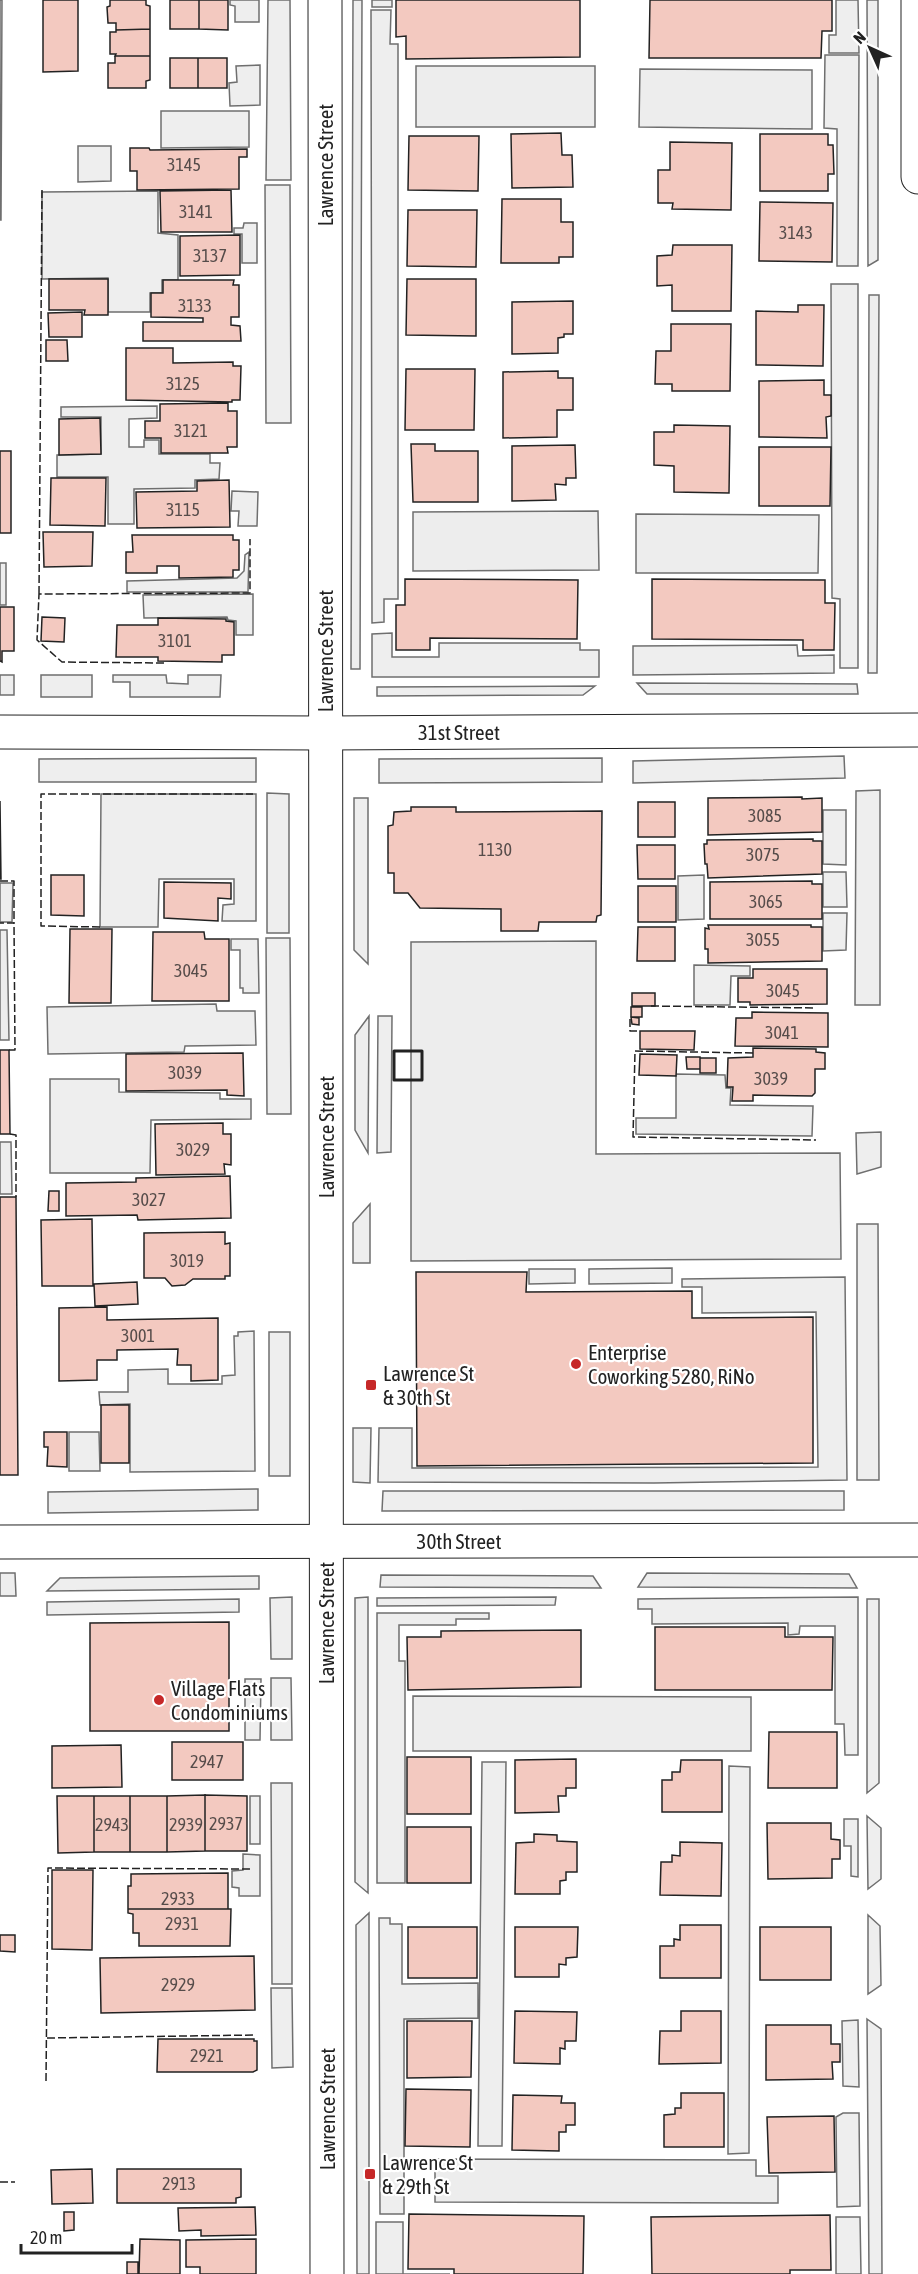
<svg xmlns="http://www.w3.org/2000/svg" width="918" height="2274" viewBox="0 0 918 2274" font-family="'Asap Condensed',sans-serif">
  <rect width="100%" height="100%" fill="#fff"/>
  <path fill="#eee" stroke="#6f6f6f" stroke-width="1.5" d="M230,0h29v22h-24v-16l-5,-1z
    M268,0h22l1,180h-25z
    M353,0h9l-2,669h-9z
    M372,0h20v7h-20z
    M836,0h22l1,53h-30v-18h7z
    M867,0h11v260l-10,6z
    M371,10h20l-1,34h8v555h-14v23l-12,1z
    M825,55h34l-1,211h-21v-137l-13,-1z
    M260,65v40l-30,1 -1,-23 8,-1 -1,-16z
    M161,111h88v36l-88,1z
    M78,146h33v35l-33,1z
    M265,185h25l1,238h-25z
    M158,191v42l20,2v45h-16v13h-12v19h-42v-34l-66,1v-87z
    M244,223h13v40h-15v-29h-8v-6h9z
    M831,284h27v384h-18v-69l-8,-1z
    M869,295h10l-2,378h-9z
    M157,406v12l-28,1v28h15v-7h15v14h51v9h10l-1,16 -24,1v8l-61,1v35h-26v-47h-51v-22l44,-1v-37h-40v-10z
    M232,491l26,1 -1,34h-19l1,-15h-8z
    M249,552l-1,40h-121v-11l110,-3 7,-7 1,-16z
    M0,563h6v42h-6z
    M253,594v41h-17v-14l-8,-1 -1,-3 -83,1 -1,-23z
    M392,633v24h47v-14h141v7h19v27h-227v-43z
    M797,645l1,11 36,-1v18l-201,2v-29z
    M0,675h14v20h-14z
    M41,675h51v22h-51z
    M113,675h53l1,8 21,1v-9h33l-1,22h-90v-15h-17z
    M637,683l220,1 1,10h-211z
    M595,686l-12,9 -206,1v-9z
    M844,756l1,22 -212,5v-22z
    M256,758v24h-217v-23z
    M602,758v24l-223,1v-24z
    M880,790v215h-25l1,-214z
    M267,793l22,1v139h-22z
    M101,794h155v127h-34l1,-16 11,-1v-25h-75l-1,48h-58z
    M354,798h14v166l-14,-14z
    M823,810h23v55l-23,-1z
    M823,872h23l1,35h-24z
    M704,875v44l-26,1v-44z
    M0,883h13l-1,39h-12z
    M823,913h24l-1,37 -23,1z
    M266,938h24l1,176h-24z
    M231,939h27l1,54h-16v-5h-3v-38h-9z
    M694,965l56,1v10h-19l-1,29h-36z
    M216,1004l1,7h38l1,34 -71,1 -1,6 -136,2 -1,-47z
    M369,1016l-1,137 -13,-23v-95z
    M378,1016h14l-1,136 -14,1z
    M676,1074l49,1 1,13h5l-1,17 83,1 -1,30 -176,-2v-16h40z
    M50,1079h69v13l101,1v6h31v20l-100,1 -1,53h-100z
    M881,1132v35l-24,7 -1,-41z
    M370,1204v59h-17v-40z
    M857,1224h21l1,256h-22z
    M672,1268v15l-83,1v-15z
    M529,1269h46v14l-46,1z
    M845,1277l2,203 -193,3 -276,-1 1,-54h33v40l406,-1 -2,-155 -114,1v-26h-20v-8z
    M254,1331l1,140 -125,1v-68l-30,1 -1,-13h29v-22l40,-1v15h54v-8l13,-1 -1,-39h4v-4z
    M269,1332h21v144h-21z
    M353,1428h18l-1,55 -17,-1z
    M69,1432h30l1,39h-31z
    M258,1489v21l-210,3v-21z
    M383,1491h461v19l-462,1z
    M0,1573h15l1,23h-16z
    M647,1573l202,1 8,14 -219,-1z
    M381,1575l212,1 8,12 -221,-1z
    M259,1576v13l-212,2 13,-13z
    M292,1597v62h-21l-1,-61z
    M368,1597v296l-13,-11v-284z
    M556,1597l-1,8 -178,1v-8z
    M858,1597v158h-13l-1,-31h-9v-98h-35l-1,8 -11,1v-12l-136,1v-15h-14v-10z
    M239,1599v13l-192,3v-13z
    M867,1599h12v184l-12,10z
    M377,1613h112v6h-33v6h-57v36h6v222h-28z
    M271,1678h20l1,62h-21z
    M245,1679h16l-1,61h-15z
    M482,1762h24l-4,384h-24z
    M729,1766l21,1 -1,386 -21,1z
    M271,1783h21v201h-20z
    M250,1796h10v48h-10z
    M867,1816l14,12v51l-13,10z
    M844,1819h14v58l-7,-1v-30h-7z
    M243,1854l17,1v41h-21v-8l-7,-1v-16l11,-1z
    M369,1913v361h-12l-1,-349z
    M868,1915l12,11 1,59 -13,9z
    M379,1918h11v6h12v60l76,-1v35l-74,1v195h-24z
    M271,1988h21l1,79 -21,1z
    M867,2019l14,10 1,245h-13z
    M858,2020l1,67 -16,-1 -1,-65z
    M843,2113h16l1,93 -23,1 -1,-90z
    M836,2217h24l1,57h-25z
    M376,2222h27v52h47h-74z"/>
  <path fill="#ededed" stroke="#6f6f6f" stroke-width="1.5" d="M0,0h2l-1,220h-1z
    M416,66h179v61h-179z
    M640,69l172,1v59l-173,-2z
    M598,511l1,59 -186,1v-59z
    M636,514l183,1 -1,58h-182z
    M0,930h7l2,110h-9z
    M596,941v213l244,-1 1,106 -430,2v-319z
    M0,1142h11l1,52h-12z
    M413,1696l338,1v54h-338z
    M435,2159l321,1v16h22v27l-343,-1z"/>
  <path fill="#f3c9c0" stroke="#222" stroke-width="1.5" d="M43,0h35v71l-35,1z
    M110,0h36v5l4,1v23l-34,1v-7h-8l-1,-16 3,-1z
    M170,0h29v29h-29z
    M199,0h29v30l-29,-1z
    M396,0h184v57l-174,2v-23l-10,1z
    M650,0h182v31h-10l-1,27h-172z
    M150,29v27h-35l1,-2h-6v-22h6v-2z
    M115,56h35v24l-4,1v7h-38v-25h7z
    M170,58h28v30h-28z
    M198,58h29v30h-29z
    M561,133l1,22h10l1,32 -61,1 -1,-54z
    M760,134h68v11h5l1,29h-6v17h-68z
    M409,136h70l-1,55 -70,-1z
    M670,142l62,1 -1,67 -59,-1 1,-6h-15v-33h12z
    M130,148h19l1,2 97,-1v8h-8v32l-102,1v-19h-7z
    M231,190l1,42h-71l-1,-41z
    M502,199h59v23h12v35h-14v6h-58z
    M760,202l73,1 -1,59 -73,-1z
    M408,210h69l-1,57 -69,-1z
    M240,235v40l-60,1v-40z
    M673,245h59l-1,66h-59v-26l-15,1v-30l15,-1z
    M49,279h59v36h-24l1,-5h-36z
    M407,279h69v57l-70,-1z
    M163,280h71l-1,5h6v32h-8v8l9,1 1,15h-98v-19h60v-4l-52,-1v-24h12z
    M573,301v33h-9v3l-6,1v15l-46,1v-52z
    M798,305h26l-1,61 -67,-1v-54l42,1z
    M82,312v25h-33l-1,-24z
    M671,324h60l-1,67h-58v-7h-17l1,-33h15z
    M46,340h21l1,21h-22z
    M126,348h47v15l60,-1v4h8l-1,34h-8v2l-106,-2z
    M406,369h69l-1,61h-69z
    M558,371v7h15v32h-16v27l-54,1v-66z
    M824,380v15h7v21l-5,1 1,21 -68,-1v-56z
    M228,403v8h9v36h-10l1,6h-67v-15h-16v-17h15v-17z
    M100,418l1,36 -42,1v-36z
    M674,425l56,1 -1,67 -55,-1v-26l-20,-1v-33h20z
    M411,444h24v7h43v51h-65z
    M575,445l1,33h-10v7l-11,-1 1,16 -44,1v-55z
    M759,447h72l-1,59h-71z
    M0,451h11v82h-11z
    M51,478h55l-1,48 -55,-1z
    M229,480l1,47 -93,1 -1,-36 61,-1v-10z
    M43,532h50l-1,34 -48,1z
    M132,535h101v5h6v30h-6v7l-54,1v-12h-22v7h-31v-21h7z
    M405,579l173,1 -1,59 -147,-1v12h-34v-45h9z
    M652,579l173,1v23h10l-1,47h-31v-10l-151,-1z
    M0,607h14v44h-12v11l-2,-1z
    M42,617l23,1 -1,24 -23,-1z
    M158,618l68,1v2l8,1v33h-12v7l-64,-1v-4h-42l1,-32h41z
    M802,797v2l20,-1v34l-114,3v-37z
    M0,801l1,78h-1z
    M638,802h37v35h-37z
    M411,807h45v5l146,-1 -1,104 -4,1 -1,6h-57l-1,9h-37v-22l-81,-1 -12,-15h-14v-20h-6v-47l5,-1 1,-13 17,-1z
    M813,839v2h9v33l-114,4 -1,-14h-2l-1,-20h3v-4z
    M637,845h38v34h-37z
    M51,875h33v41l-33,-1z
    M812,881v3h10v35h-112v-37z
    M164,882l67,1v16l-13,-1v23l-54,-3z
    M638,886h38v36h-38z
    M708,925h103v2h11v34l-114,2v-14h-3v-21l4,1z
    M638,927h37v34h-38z
    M70,929h42l-1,74h-42z
    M153,932h51l1,7h24v62h-77z
    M753,969h74v35l-77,1v-3h-12v-24h15z
    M632,993h23v13h-23z
    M631,1007h11v10h-11z
    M752,1012l76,1v34l-93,-1 1,-28h16z
    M631,1017l8,1v7l-7,-1z
    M640,1031h55l-1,19 -54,-1z
    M753,1048l63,1v3l9,1v16h-10v24l-3,3 -59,-1v6h-21l1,-14h-6l1,-29 25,-1z
    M0,1050h9l1,84h-10z
    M243,1053l1,43 -17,-1v-5l-101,1v-37z
    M640,1054l37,1 -1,21 -37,-1z
    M686,1057h14v12h-13z
    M700,1058h16v15h-16z
    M223,1123v11h8v31l-7,-1 1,10 -69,1 -1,-51z
    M230,1176l1,42 -93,2 -1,-5 -71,1v-33l70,-1v-4z
    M49,1191h10v20h-11z
    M0,1197h16l2,278h-18z
    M92,1219l1,67h-51l-1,-66z
    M225,1232v12l5,-1v33h-5v3h-32l-8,6 -13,1 -7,-8h-21v-45z
    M416,1272h111l-1,20 166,-1v27l121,-1v146l-396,3z
    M137,1282l1,22 -43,2 -1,-22z
    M107,1307v13l111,-2v62l-27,1v-16h-14l1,-16 -61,1v10h-20v20l-38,1v-73z
    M101,1405h28v58h-28z
    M44,1432h23v35l-20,-1 1,-19h-4z
    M229,1622v109h-139v-108z
    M655,1627h130v10h48l-1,53h-177z
    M581,1630v57l-173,3 -1,-53h34v-6z
    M769,1732h68v56h-69z
    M172,1742h71v38h-71z
    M121,1745l1,42 -70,1v-42z
    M407,1757h64v57h-64z
    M576,1759v29h-10v8h-8l1,16 -44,1v-53z
    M681,1760h41v52h-60v-32h10v-8h8z
    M205,1795l42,1v55h-42z
    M205,1795v56l-38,1v-56z
    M57,1796h37v56l-36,1z
    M94,1796h36v56h-36z
    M130,1796h37v56h-37z
    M767,1823h64v16l9,1v19h-8v19l-64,1z
    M407,1827h64v56h-64z
    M534,1834l23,1v6l20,1v30h-11v8l-6,1v13h-45l1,-51 18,-1z
    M680,1842l42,1 -1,53 -61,-1 1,-33h11v-7l8,1z
    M52,1870h41l-1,80 -40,-1z
    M228,1873v36h-100v-23h3v-12z
    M128,1909h103l-1,37h-91v-13h-6v-19l-5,-1z
    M680,1925h41v53h-61v-32h14v-7l6,1z
    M408,1927h69v51h-69z
    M515,1927h63l-1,30 -11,1v7l-7,-1v13h-44z
    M760,1927h71v53h-71z
    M0,1935h15v17l-15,-1z
    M254,1956l1,54 -154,3 -1,-55z
    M515,2011l62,1 -1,29h-11v8l-5,-1v16l-46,-1z
    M681,2011h40v52l-62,1 1,-33h21z
    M407,2021h65l-1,56 -64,1z
    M766,2025h65v19h9v18h-8l1,17 -67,1z
    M158,2039h96v2h3v29l-4,2h-96z
    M406,2089l65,1 -1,57 -65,-1z
    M681,2093h43v54h-60v-32l11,-1v-6h6z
    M513,2095l49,1 -1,7h14v22h-9v7h-7v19l-47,-1z
    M834,2116l1,56 -66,1 -2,-56z
    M92,2169l1,34 -41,1 -1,-34z
    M117,2169h124v28l-5,1v5h-119z
    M255,2207l1,28 -55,1v-6l-22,1 -1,-23z
    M64,2212h10v18l-10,1z
    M409,2214l175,2 -1,58h-129v-5h-46z
    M830,2215l1,55h-41v4h-138l-1,-57z
    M140,2239l40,1v34h-41z
    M256,2239v35h-56v-7h-14v-27z
    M127,2262h11v12h-11z"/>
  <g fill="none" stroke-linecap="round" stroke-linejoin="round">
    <g stroke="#222" stroke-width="35">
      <path id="minor" d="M0,732l325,1 593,-3
        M0,1542l918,-2"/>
    </g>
    <g stroke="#222" stroke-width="35">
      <path id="tertiary" d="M325,0l2,2274
        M918,0v177"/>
    </g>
    <use href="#minor" stroke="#fff" stroke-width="33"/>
    <use href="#tertiary" stroke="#fff" stroke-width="33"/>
    <path stroke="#222" stroke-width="1.5" stroke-dasharray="8 3" stroke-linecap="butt" d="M39,594l3,-404
      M164,663l-102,-1 -25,-22 2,-46 211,-1v-54
      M0,881h14v42h-14
      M100,927l-59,-1v-132h212
      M651,1006l165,2
      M630,1019v12h10
      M9,1050h6l-1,-127
      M753,1053l-118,-2 -2,86 183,3
      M10,1134l6,1v62
      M47,2038l208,-3
      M46,2081l2,-213 203,1
      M0,2182h15"/>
    <path stroke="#222" stroke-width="3" d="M394,1051h28v29h-28z"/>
  </g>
  <g fill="#c62828" stroke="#fff" stroke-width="2">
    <circle cx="576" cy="1364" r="6"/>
    <rect x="365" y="1379" width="12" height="12" rx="3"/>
    <circle cx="159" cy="1700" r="6"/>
    <rect x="364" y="2168" width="12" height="12" rx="3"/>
  </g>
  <g text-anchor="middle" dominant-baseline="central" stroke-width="4.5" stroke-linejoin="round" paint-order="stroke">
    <g font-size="18" fill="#564c4a">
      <text x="184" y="164">3145</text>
      <text x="196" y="211">3141</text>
      <text x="796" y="232">3143</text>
      <text x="210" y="255">3137</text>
      <text x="195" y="305">3133</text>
      <text x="183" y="383">3125</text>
      <text x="191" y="430">3121</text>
      <text x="183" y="509">3115</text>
      <text x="175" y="640">3101</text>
      <text x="765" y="815">3085</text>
      <text x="495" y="849">1130</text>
      <text x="763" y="854">3075</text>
      <text x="766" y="901">3065</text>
      <text x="763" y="939">3055</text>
      <text x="191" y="970">3045</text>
      <text x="783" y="990">3045</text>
      <text x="782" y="1032">3041</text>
      <text x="185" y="1072">3039</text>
      <text x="771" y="1078">3039</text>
      <text x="193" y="1149">3029</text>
      <text x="149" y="1199">3027</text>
      <text x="187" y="1260">3019</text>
      <text x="138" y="1335">3001</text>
      <text x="207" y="1761">2947</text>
      <text x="226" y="1823">2937</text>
      <text x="112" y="1824">2943</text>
      <text x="186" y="1824">2939</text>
      <text x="178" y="1898">2933</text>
      <text x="182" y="1923">2931</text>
      <text x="178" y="1984">2929</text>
      <text x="207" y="2055">2921</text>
      <text x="179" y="2183">2913</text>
    </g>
    <g font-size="21" fill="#222" stroke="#fff">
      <text transform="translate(325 165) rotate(-90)">Lawrence Street</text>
      <text transform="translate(325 651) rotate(-90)">Lawrence Street</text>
      <text x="459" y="732">31st Street</text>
      <text transform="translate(326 1137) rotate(-90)">Lawrence Street</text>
      <text x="459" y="1541">30th Street</text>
      <text transform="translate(326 1623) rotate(-90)">Lawrence Street</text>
      <text transform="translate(327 2109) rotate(-90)">Lawrence Street</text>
    </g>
    <g font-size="21" fill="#222" stroke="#fff" text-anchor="start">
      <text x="588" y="1352">Enterprise<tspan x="588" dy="24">Coworking 5280, RiNo</tspan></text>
      <text x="383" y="1373">Lawrence St<tspan x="383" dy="24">&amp; 30th St</tspan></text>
      <text x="171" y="1688">Village Flats<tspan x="171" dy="24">Condominiums</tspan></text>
      <text x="382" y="2162">Lawrence St<tspan x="382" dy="24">&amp; 29th St</tspan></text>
    </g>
  </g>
  <g transform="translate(870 48) rotate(315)" stroke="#ffffff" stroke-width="4.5" paint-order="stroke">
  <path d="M0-4.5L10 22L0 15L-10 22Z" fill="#222222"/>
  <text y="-9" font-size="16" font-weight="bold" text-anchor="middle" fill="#222222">N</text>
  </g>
  <path d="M21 2244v9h111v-9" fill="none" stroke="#222222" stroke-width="3"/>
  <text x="30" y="2244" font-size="18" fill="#222222" stroke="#ffffff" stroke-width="4.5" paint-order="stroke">20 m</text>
</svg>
